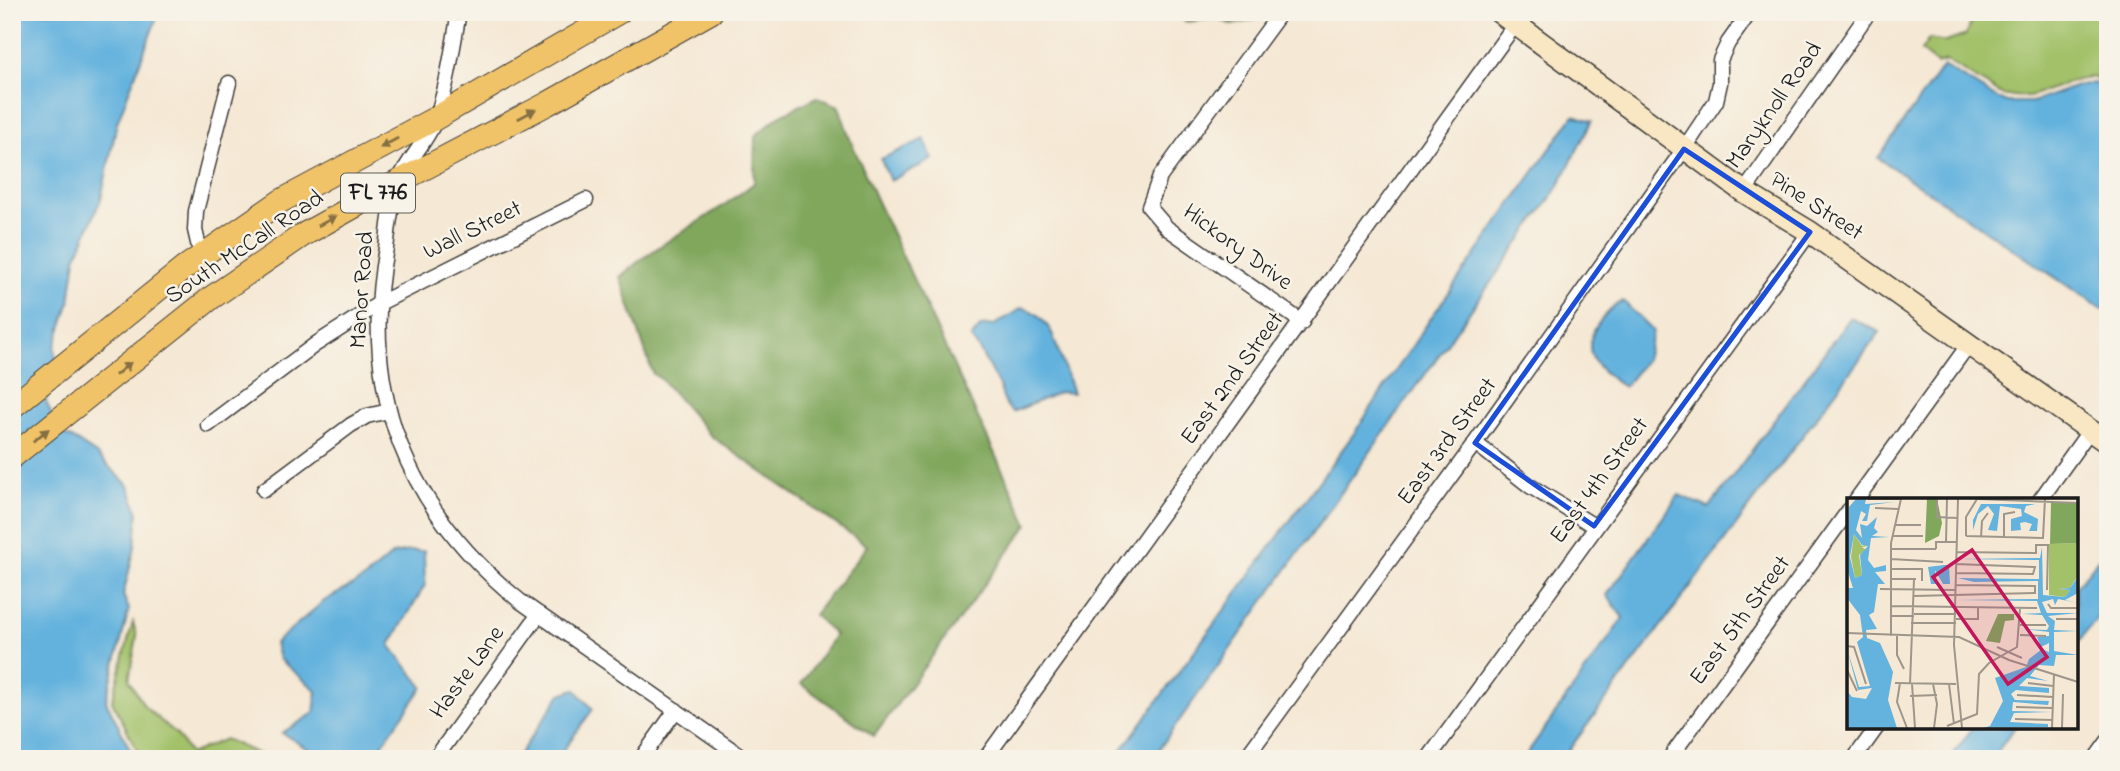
<svg xmlns="http://www.w3.org/2000/svg" width="2120" height="771" viewBox="0 0 2120 771" font-family="'Indie Flower',sans-serif">
  <rect width="100%" height="100%" fill="#f7f3e8"/>
  <filter id="ink" filterUnits="userSpaceOnUse"><feTurbulence type="fractalNoise" baseFrequency=".0143" numOctaves="2"/><feDisplacementMap in="SourceGraphic" scale="14" xChannelSelector="R" yChannelSelector="G"/><feConvolveMatrix kernelMatrix="1 2 1 2 8 2 1 2 1" color-interpolation-filters="sRGB"/></filter>
  <filter id="wash" filterUnits="userSpaceOnUse"><feTurbulence type="fractalNoise" baseFrequency=".00686" numOctaves="4" result="noise"/><feDisplacementMap in="SourceGraphic" scale="28" xChannelSelector="R" yChannelSelector="G"/><feGaussianBlur stdDeviation="1.57" result="paint"/><feColorMatrix in="noise" values="0 0 0 0 0 0 0 0 0 0 0 0 0 0 0 0 0 1.4 0 .05"/><feComposite in="paint" operator="in"/></filter>
  <g filter="url(#wash)">
    <rect width="100%" height="100%" fill="#f5e8d4"/>
    <path fill="#a2c169" stroke="#5f6e42" stroke-width="2" d="M1975,12h119l14,7v66l-16,-8 -15,3 -47,16h-25l-59,-35 -9,3 -16,-13 8,-12 17,3 20,-7z
      M133,622l4,14 -8,44 16,27 32,28 13,19 35,-15 44,20h-127l-30,-58z"/>
    <path fill="#81a75d" stroke="#4e623c" stroke-width="2" d="M1172,12h92l-4,6 -28,7 -14,-7 -32,4z
      M817,97l22,9 11,33 25,58 153,328 -154,211 -73,-52 34,-49 -21,-20 53,-69 -156,-110 -50,-57 -8,-5 -33,-97c41,-37 92,-59 134,-94l1,-47 24,-20z"/>
    <path fill="#64b2de" stroke="#40677d" stroke-width="2" d="M12,12h147l-42,111 -16,76 -25,59 -6,43 -15,46 1,18 -10,37 15,32 11,4 24,16 33,32 9,26 -3,35 -12,48 6,14 -23,92 29,58h-123z
      M1943,66l61,36h28l48,-17 14,-2 14,8v222l-230,-155z
      M1574,115l18,6 -35,68 -405,570h-37l240,-327 78,-117z
      M924,139l9,20 -43,22 -9,-22z
      M1623,301l30,30 -7,28 -22,28c-25,-16 -46,-34 -26,-63 8,-11 13,-17 25,-23z
      M1022,308c15,3 22,12 30,25l21,60 -13,-1 -47,20c-12,-8 -9,-19 -16,-30 -9,-15 -15,-31 -26,-44l10,-12 13,-1z
      M1850,318l30,14 -318,427h-39l100,-141 -16,-23 72,-100 30,13z
      M2108,542v63l-32,40v-58l31,-39z
      M409,551h15l1,34 -35,60 33,42 -51,72h-48l-42,-26 32,-20 3,-22 -38,-32 -4,-16 49,-42 41,-23 28,-24z
      M575,689l18,20 -36,50h-41l45,-65z
      M1973,727h42l-23,32h-42z"/>
  </g>
  <g filter="url(#ink)">
    <g fill="none" stroke-linecap="round" stroke-linejoin="round">
      <g stroke="#3d3b38" stroke-width="17">
        <path id="street" d="M459,12c-6,34 -11,71 -22,104 -8,23 -28,42 -38,64 -8,18 -10,48 -13,68 -27,144 21,262 134,353l225,158
          M1281,12l-121,165 -11,30 18,21 135,94
          M1744,192l125,-180
          M201,256l-6,-26 1,-19 33,-128
          M208,425l108,-81 64,-41 206,-103
          M1475,443l55,43 64,40
          M264,490l87,-65 16,-9 22,-5
          M1856,500l113,-156
          M2040,500l50,-70
          M435,759l104,-145
          M641,759l35,-49
          M985,759l539,-747
          M1245,759l230,-316 209,-294 32,-48 4,-18v-23l8,-17 22,-31
          M1428,759l382,-527
          M1669,759l180,-249
          M1854,759l23,-32
          M2095,759l13,-18"/>
      </g>
      <g stroke="#3d3b38" stroke-width="24">
        <path id="secondary" d="M1499,12l245,180 66,40 298,211"/>
      </g>
      <g stroke="#3d3b38" stroke-width="25">
        <path id="primary" d="M12,407l175,-141 94,-65 155,-83 183,-106
          M12,457l199,-159 92,-63 95,-53 149,-78 164,-92"/>
      </g>
      <use href="#street" stroke="#fff" stroke-width="14"/>
      <use href="#secondary" stroke="#f9e7c3" stroke-width="21"/>
      <use href="#primary" stroke="#f1c369" stroke-width="23"/>
    </g>
    <defs><path id="oneway-solid" d="M-6-.8H1V-3.2L6.5 0L1 3.2V.8H-6Z" transform="scale(1.75)"/></defs>
    <g fill="#867042">
      <use href="#oneway-solid" transform="translate(527 114) rotate(-28)"/>
      <use href="#oneway-solid" transform="translate(389 143) rotate(151)"/>
      <use href="#oneway-solid" transform="translate(327 221) rotate(-29)"/>
      <use href="#oneway-solid" transform="translate(123 369) rotate(-39)"/>
      <use href="#oneway-solid" transform="translate(41 435) rotate(-38)"/>
    </g>
  </g>
  <path fill="none" stroke="#1d4ed8" stroke-width="5" stroke-linejoin="round" d="M1684,149l126,83 -216,294 -119,-83z"/>
  <g text-anchor="middle" dominant-baseline="central" stroke-width="5" stroke-linejoin="round" paint-order="stroke">
    <rect fill="#f7f3e8" stroke="#5e5c59" stroke-width="2" x="341" y="173.5" width="74" height="39" rx="5"/>
    <g font-size="23" font-weight="bold" fill="#1c1c1c">
      <text x="378" y="193">FL 776</text>
    </g>
    <g font-size="24" fill="#1c1c1c" stroke="#f7f3e8">
      <text transform="translate(1775 106) rotate(-55)">Maryknoll Road</text>
      <text transform="translate(1816 207) rotate(33)">Pine Street</text>
      <text transform="translate(473 231) rotate(-26)">Wall Street</text>
      <text transform="translate(245 248) rotate(-34)">South McCall Road</text>
      <text transform="translate(1237 248) rotate(36)">Hickory Drive</text>
      <text transform="translate(363 290) rotate(-86)">Manor Road</text>
      <text transform="translate(1233 379) rotate(-54)">East 2nd Street</text>
      <text transform="translate(1448 442) rotate(-54)">East 3rd Street</text>
      <text transform="translate(1600 481) rotate(-54)">East 4th Street</text>
      <text transform="translate(1741 621) rotate(-54)">East 5th Street</text>
      <text transform="translate(468 673) rotate(-54)">Haste Lane</text>
    </g>
  </g>
  <g transform="translate(1847 498)">
    <rect width="231" height="231" fill="#f5e8d4"/>
    <path d="M7,36l8,12 4,-1 2,1 -6,1 4,3 -7,5 3,20 -7,3 -4,-21zM231,45v33l-8,12 -12,1 12,1 -5,7 -16,-2v-51z" fill="#a2c169"/>
    <path d="M80,1h10l5,24 -3,13 -14,7zM204,5h27v40l-28,1zM151,116h16v6l-9,1 -5,22 -14,-2z" fill="#81a75d"/>
    <path d="M9,1h10l-1,5 30,-2 -25,3 -3,16h-5l4,-7 -5,-3 -5,19 6,8 -2,-14 7,2 10,-9 -3,11 4,4 -6,4 17,1 -18,1 -3,22 6,8 12,-3v6l-11,1 10,12h-7l-4,28 -5,3 8,14 -11,1 1,8 13,5 13,29 -5,28 9,28h-50v-37l5,6 14,2 6,-11 -14,2 -11,-41 12,38 11,-1 -13,-44 6,-5 -3,-22 -13,-17v-10h6l-6,-19 2,-62zM7,36l8,11 6,1 -8,9 2,20 -7,3 -5,-21zM134,6h54l-9,2 -2,6 14,7 -1,12h-8l3,-7 -7,-2 -5,1 1,7 -10,1v-12l11,-3 -1,-7 -21,-3 -3,25 -9,-1 6,-16 -6,-8 -10,8 -5,16v-10zM195,49l1,48 22,2 5,-7 -12,-1 12,-1 8,-11v16l-13,7 13,3 -20,-4 -3,6 -2,-6 -11,3 5,11h31l-30,3 7,5 -1,9 24,1 -24,1v19l24,4h-22l-2,11 -15,-1 -9,11 18,5 -21,-3 -8,8 30,2v5l-33,-3 -5,4 4,6 34,1 -1,4 -35,-3 -1,9 39,1 -37,1 -4,9 38,2v3l-65,1 7,-2 13,-25 -8,-23 31,-11 3,-8 13,-10 7,3v-9l-8,4 -4,-10 12,-1v-4l-26,-3 24,1 2,-4 -7,-11 -20,-1 19,-1 -4,-12 -79,-1 80,-1v-18l-64,1 -16,-4 81,1v-19l-80,-1 81,-1zM97,67h5l1,19h-7l-8,-14 2,14h-6l-3,-17z" fill="#64b2de" fill-rule="evenodd"/>
    <path fill="none" stroke="#9e968a" stroke-width="2" d="M21,1h32M90,1v18l20,1M111,1l-4,146 8,83M131,1l100,4M28,10l23,1M48,27h26M45,38h31M119,38l77,2 2,-39M119,38v-19l11,-18M134,39l1,-16 6,-8M157,39v-23l11,-2M99,44l1,-43M44,51h45M89,51v-7h20M109,54l80,1v-8h12l-1,45M44,61l52,3M44,71h31v12M109,75l77,1 2,-7 -79,-3M44,81h25M33,91l76,1M67,98l121,-3v-7l-79,-1M201,106l3,4h27M44,108l146,2M67,116h42M44,118h23M109,121h22v-12M209,121h22M64,125h45M173,127h26M0,135l112,4 50,23 69,22M173,137l26,1M44,138v-93l10,-44M50,138v19l7,14M0,148l7,1 12,37M150,149l25,11M0,172l10,21M48,185l61,1M53,185l-3,19 10,26M181,185l25,3M63,186l4,-105M65,186l3,44M86,186l4,20 -3,24M102,186l5,40M170,197l36,2M63,198l27,-1M169,209l37,1M168,221l38,1M100,228l30,-12 2,-40 10,-11 28,-16 3,-39M205,230l2,-54M215,230l1,-34"/>
    <path fill="#c2185b" fill-opacity="0.15" stroke="#c2185b" stroke-width="3.5" d="M125,52l75,107 -39,27 -75,-107z"/>
    <rect width="231" height="231" fill="none" stroke="#1c1c1c" stroke-width="3.5"/>
  </g>
  <rect width="2120" height="771" fill="none" stroke="#f7f3e8" stroke-width="42"/>
</svg>
